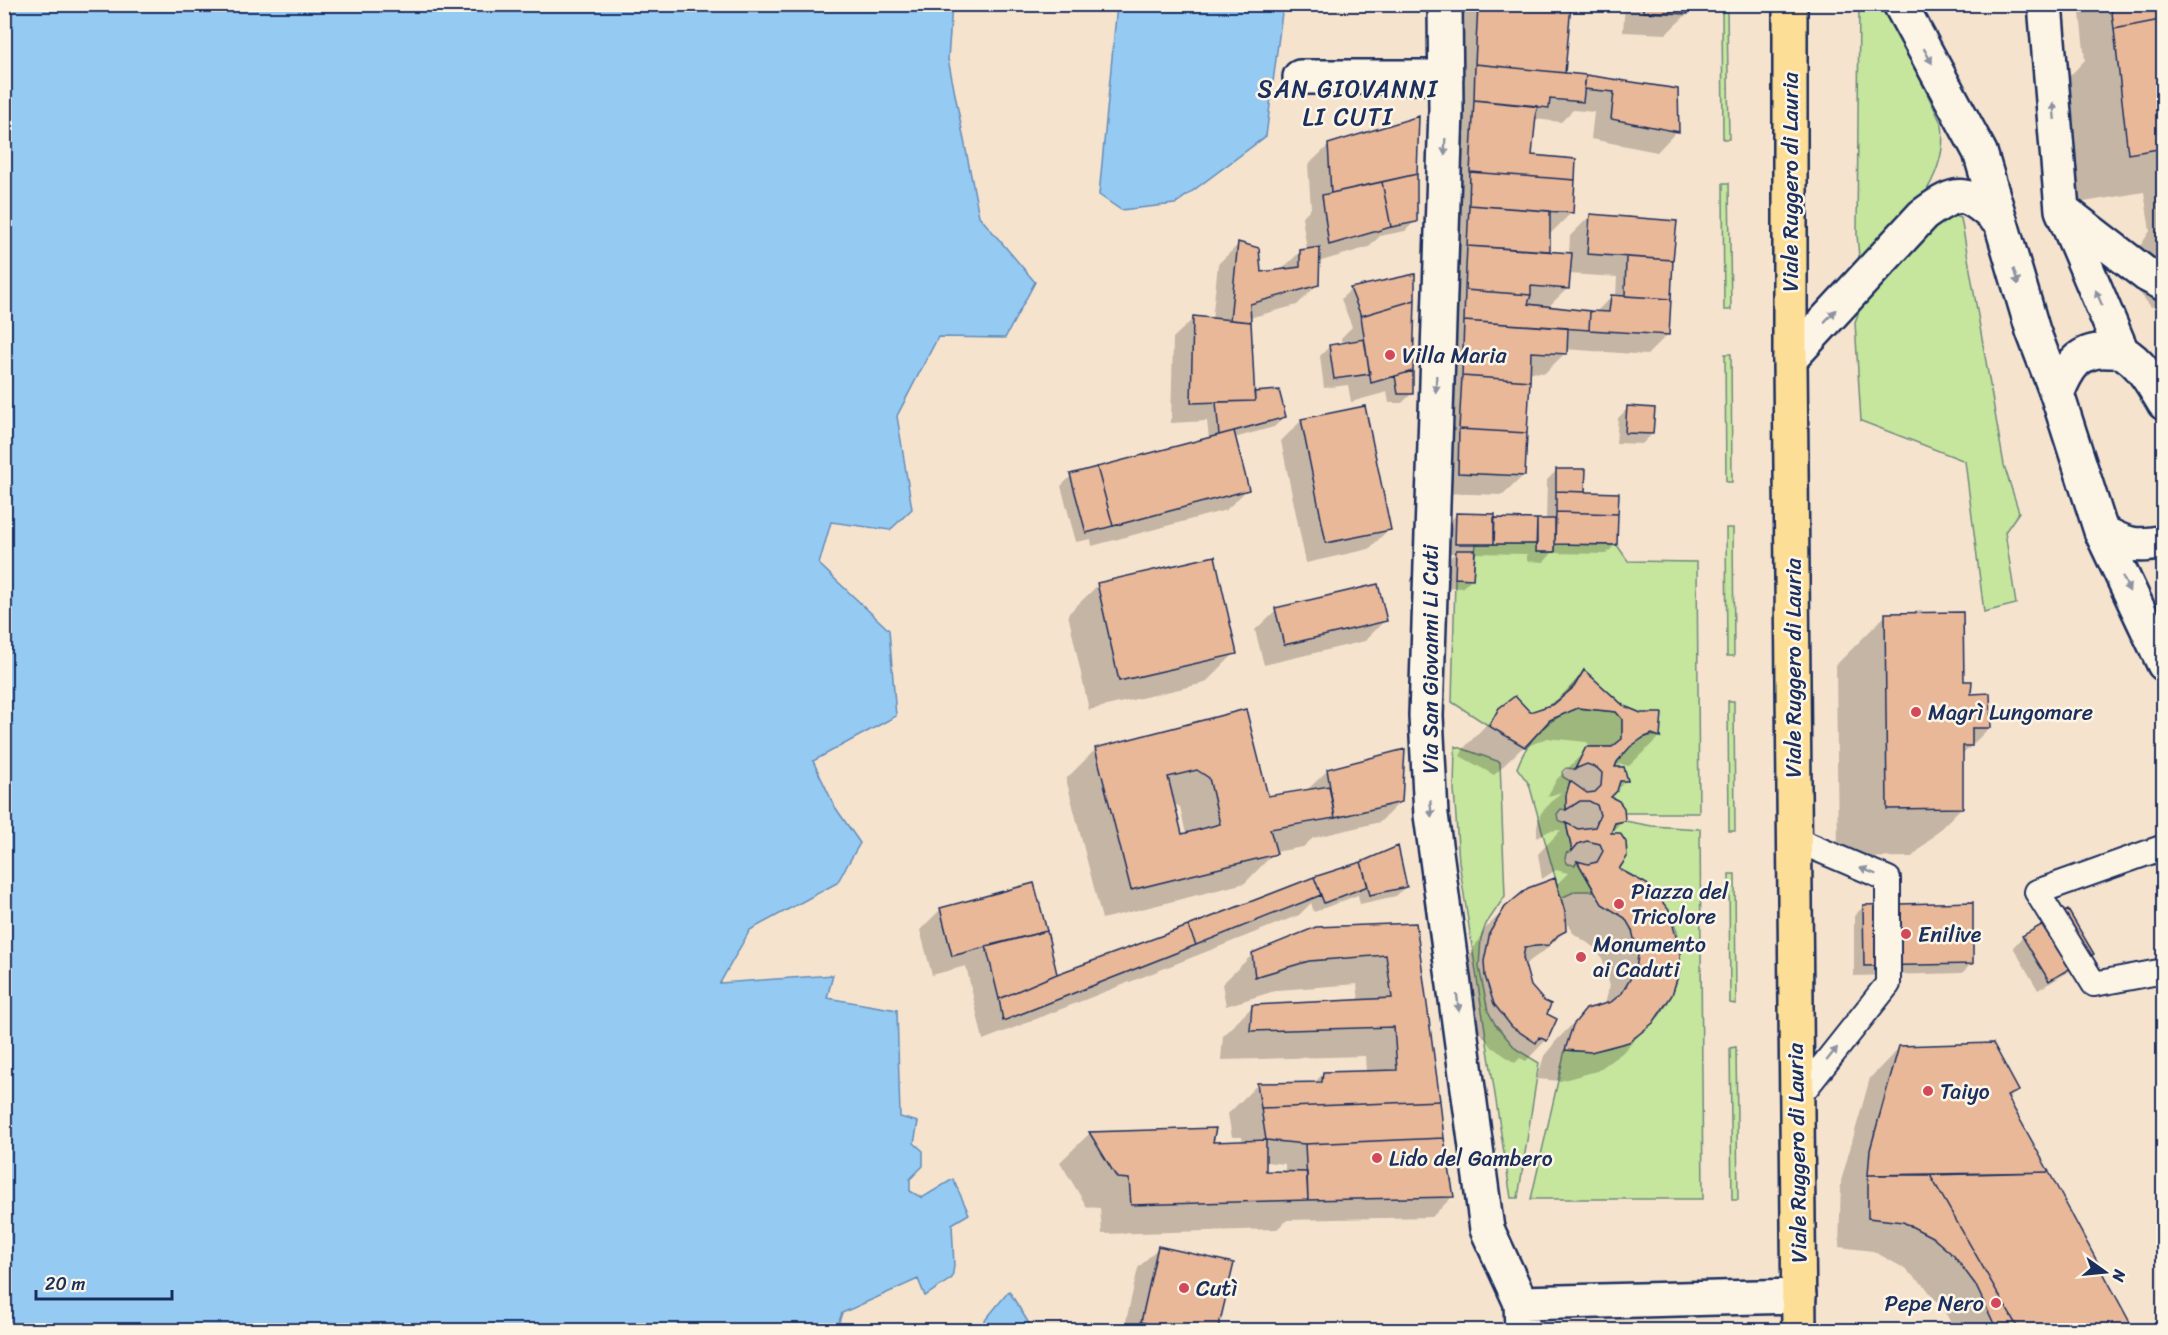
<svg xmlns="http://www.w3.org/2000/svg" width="2168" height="1335" viewBox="0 0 2168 1335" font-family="Sriracha,sans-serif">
  <rect width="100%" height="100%" fill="#f6e3ce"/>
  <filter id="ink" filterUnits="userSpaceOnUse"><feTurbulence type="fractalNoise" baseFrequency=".0167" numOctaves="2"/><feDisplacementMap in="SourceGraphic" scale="12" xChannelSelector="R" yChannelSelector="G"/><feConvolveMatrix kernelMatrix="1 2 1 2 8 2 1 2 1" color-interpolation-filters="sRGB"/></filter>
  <g filter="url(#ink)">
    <path fill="#c6e59d" stroke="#708a7e" stroke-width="1.5" d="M1859,5h26l57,120c8,58 -45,105 -82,143l-3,-33z
      M1722,11h5l2,128h-6z
      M1723,183h6l2,127h-7z
      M1943,213l18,5 43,247 15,47 -14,20 11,72 -32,8 -19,-151 -104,-40 -6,-99 7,-18z
      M1725,354h6l1,128h-6z
      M1726,528h7l1,128h-7z
      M1476,544h61v8h18v-8l62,1 11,16 69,1 2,251h-75l-5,-12 -8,-4 6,-6 3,-10 8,-1 -4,-13h-9c7,-16 27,-36 45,-30l-19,-24 -17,-7 -40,-36c-14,23 -27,35 -54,42l-15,-15 -16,11 -10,18 -37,-24 3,-124h18z
      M1728,701h6l1,130h-6z
      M1578,708l38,4 6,7v20l-10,8h-26l-11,22 -9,-1 -4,4 1,5 7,4 -4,29 -5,-1 -4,5 1,6 8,3 6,28 -6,2 -1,7 3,4 7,1 2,-4 17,30h-18l-15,7 -32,-114 -12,-16c11,-30 30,-50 61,-60z
      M1455,746l45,16 5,134 -19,28 -5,14 -2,29 9,44 7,13 21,25 23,14 -21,135h-7l-52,-336 -5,-73z
      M1625,821l27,5 48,3 3,370h-172l34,-149c116,15 162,-134 54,-181 8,-14 12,-21 1,-35l-9,-1 4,-10z
      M1729,874h6l1,130 -6,-1z
      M1736,1047l2,153h-6l-2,-152z"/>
    <path fill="#95caf3" stroke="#648cb7" stroke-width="1.5" d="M5,4l947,1 -4,54 31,157 56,66 -30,56 -67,-1 -41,79 15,93 -22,21 -59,-8 -12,42 70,66 7,86 -83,45 22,46 25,36 -23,40 -87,47 -30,53 113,-8 -6,23 70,12 3,107 18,5 -4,21 9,8v15l-13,13v12l12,7 31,-19 16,35 -17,10 2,42 -2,12 -27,18 -7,-17 -76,34 -6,17h-831z
      M1117,5h166l-17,131 -91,68 -54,6 -22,-15z
      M1009,1291l24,39h-56z"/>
    <path fill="#0003" fill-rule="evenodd" d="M1462,4h110l-3,3 -5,67 113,17v40l-20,21 -66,-13 3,-27 -21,-2 -12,12 -26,-3 -5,37 42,56 -21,21 -3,-1v20l21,2 1,-18 20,-20 85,7 -7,111 -21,21 -82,-6v4l-20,20 -16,-1 -5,103 -21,20 -65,-2 21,-485zM1569,274l48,3 -1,20h-5l-15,15 -48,-5 20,-19z
      M1625,4h62v10l-21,20 -43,-2z
      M2079,4h85v301l-13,2 -28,-35 27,-41 -6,-39 -66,11 -13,-122 20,-21z
      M1329,145l87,29 -1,47 -10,10 -25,5 -11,11 -51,15v22l-21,21 -48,13 4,75 31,24 -10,10 -40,11 13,52 -21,20 -134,36 -1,-7 -15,3 -15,-56 10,-10 138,-37 -2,-18 -36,2 2,-85 21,-20 18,2 6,-56 21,-20 21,30 20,-3 20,-19 7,-2 -5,-33 9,-9 -3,-43zM1398,177v3l-23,5v-3z
      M1414,276l-2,117 -10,10h-13l-2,-11 -36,10 -3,-17 -24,3 -4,-32 10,-10 12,-2 -1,-6 11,-11 -11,-28 10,-10z
      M1364,408l25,121 -20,20 -63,14 -25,-122 20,-20z
      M1628,408l24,26 -10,10 -26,-1 2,-25z
      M1557,470l27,23 32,51 -10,10 -54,-1 -8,9 -17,-1v-7l-54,-1 -1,25 -10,10 -17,-1 2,-26 8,-8h-10l1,-28 10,-10 37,4 53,1 1,-40z
      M1098,585l137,68 -30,30 -116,27 -21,-96z
      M1276,610l109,10 -20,21 -101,24 -9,-35z
      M1886,615l76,68 28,44 -29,29 1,51 -50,50 -74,1 -2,-193z
      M1584,672l40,35 17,8h19l-1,22 -30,29 -8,-2 -12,4 17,12 -17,18 14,22 -13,14 7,36 20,9 21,18 15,28 -21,97 -30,31 -25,18 -37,10 -23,-2 7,-23 12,-15 30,-31 19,-5 4,-18 -6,-27 -8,-12 -22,-15 -10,-17 2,15 -21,20 -20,14v8l21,42 1,25 -20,21 -6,-3 -5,5 -23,-16 -18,-22 -7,-57 3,-14 15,-25 21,-21 50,-23 12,-12 -12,-3 -14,9 -4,-25 23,-24 -12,1 -12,7v-12l4,-13 20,-21 -14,5 10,-18 30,-30h5l-5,-7 -40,-4 -26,11 -27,26 -34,-19 4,-8 43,-45 23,11 21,-8z
      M1245,711l22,87 39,-7 22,-21 72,32 -20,20 -67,16 -10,9 -28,5 -30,31 -143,36 -36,-140 30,-30zM1173,803l7,4 6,27 -5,1z
      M1362,864l44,22 -10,10 -36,8 -2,-9 -44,17 -3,-9 -12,12 -316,125 -17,-74 -34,9 -12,-45 20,-20 93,-25 23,91z
      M1864,906l108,57 -10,10 -108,3v-60z
      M1415,925l37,272 -20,20 -145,3 -10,9 -175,5 -2,-26 -13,-1 -27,-45 30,-29 122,11 31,-2 -1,-5h-10l-4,-23 29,-29 56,-1 11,-11 42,-1 -1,-16 -144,4 2,-24 29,-29 107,-6 -2,-17 -79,6 -52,16 -4,-22 30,-29zM1265,1162l20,2v9l-20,-1z
      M2023,937l59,27 -44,26 -25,-43z
      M1899,1048l118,42 -9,10 124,230h-177l-9,-16 -22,-29 -22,-18 -29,-16 -34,-4 2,-66 29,-103z
      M1159,1247l73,17 -15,66h-93l14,-62z"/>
    <path fill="#e8b899" stroke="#1b2f5e" stroke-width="1.5" fill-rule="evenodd" d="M1478,4h93l-6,69 -90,-9z
      M1643,4h46l-1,10 -45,-2z
      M2111,4h46l3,16 -46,9z
      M2160,20h4v128l-36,6 -14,-125z
      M1475,64l111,11 -3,27 -33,-3 -1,9 -75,-8z
      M1586,75l92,14 1,43 -68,-13 3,-27 -30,-3z
      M1474,100l63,6 -5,49 44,4 -1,21 -105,-8z
      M1419,116l-2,58 -86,19 -3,-49z
      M1470,172l105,8 -2,33 -104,-8z
      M1417,174v48l-26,5 -9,-45z
      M1382,182l9,45 -62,18 -7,-50z
      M1469,205l81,6v40l-83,-5z
      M1590,214l87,7 -4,39 -86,-6z
      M1238,242l21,6 2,24 39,-5v-17l20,-3 -1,38 -69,19 1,18 -21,-2z
      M1467,246l105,7 -3,36 -38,-3v9l-66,-5z
      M1626,257l47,3 -2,39 -46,-3z
      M1415,274v26l-54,16 -11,-28z
      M1465,290l66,5 -3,9 62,7 -1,19 -125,-9z
      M1611,295l60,4 -2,36 -80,-5 1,-19 19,1z
      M1415,300l-2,71 -42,12 -10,-67z
      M1193,316l58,6 4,79 -64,2z
      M1464,321l104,7 -1,26 -36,-2 -1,29 -68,-5z
      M1364,339l6,35 -36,5 -5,-34z
      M1413,371v23h-15l-3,-18z
      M1462,376l68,5 -3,52 -68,-4z
      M1279,390l7,27 -67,18 -3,-33 39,-1 -1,-9z
      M1365,406l26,124 -65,13 -25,-124z
      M1627,406l28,2 -2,26 -28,-1z
      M1459,429l68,4 -2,43 -67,-3z
      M1234,431l15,59 -136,36 -16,-59z
      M1097,467l16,59 -27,7 -16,-59z
      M1556,469h30l-1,23 -29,-1z
      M1556,491l63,2 -1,21 -62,-2z
      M1556,512l62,2 -1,31 -62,-1z
      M1456,513l39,1 -1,30h-39z
      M1494,518l43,1v25h-43z
      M1537,519h18v33h-19z
      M1456,550h19l-2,29 -18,-1z
      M1215,556l22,98 -118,27 -22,-98z
      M1378,584l9,37 -103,24 -9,-37z
      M1963,612l1,69h8l-1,13 19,-1 1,35h-19v18h-9v62l-76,1 -2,-196z
      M1584,670l40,36 17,7h21l-2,24 -8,-3 -9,4 -13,9 -13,15 -2,5h9l4,14h-8l-3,10 -6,6 8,4 5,7 1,13 -10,2 -4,10h9l6,9 1,15 -8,12 28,15 22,26 11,42v17l-8,26 -19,28 -24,19 -38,10 -26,-2 8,-25 13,-16 25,-7 11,-9 14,-24 2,-13 -6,-26 -7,-12 -23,-14 -25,-43 11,3 9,-2 6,-11 -3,-7 -13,-3 -9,3 -6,7 -6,-28 12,6 17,-2 5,-12 -3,-10 -8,-4h-9l-14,9v-15l4,-14 17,12 8,-1 6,-6 1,-13 -5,-5 -10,-4 -12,5 11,-22h26l10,-8v-20l-6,-7 -38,-4 -28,12 -25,27 -36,-21 10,-18 16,-12 15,16 24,-8 20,-17z
      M1246,709l22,87 61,-10 6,32 -65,11 7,25 -146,36 -36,-142zM1197,770l12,8 11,46 -38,10 -14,-57z
      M1405,749l-3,53 -67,16 -8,-49z
      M1398,846l9,41 -37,8 -9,-33z
      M1361,862l7,24 -44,17 -10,-26z
      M1314,877l7,18 -125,50 -8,-19z
      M1555,878l10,34 1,19 -8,4 -9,10 -24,2 -2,11 8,28 13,15 7,3 -4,10 10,5 -10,22 -8,-4 -3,6 -24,-16 -18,-23 -9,-28 -1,-15 6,-29 15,-25 23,-19z
      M1034,883l13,48 -95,25 -12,-48z
      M1973,902v62l-109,2 -1,-61z
      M2068,910l26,44 -45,27 -27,-45z
      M1416,923l24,178 -179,7 -4,-25 65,-1 1,-10 74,-2 -3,-43 -144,4 2,-26 140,-7 -6,-43 -77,6 -54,16 -3,-24 64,-26z
      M1188,926l8,19 -193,76 -4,-22 58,-25z
      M1047,931l10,43 -58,25 -13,-53z
      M1993,1043l26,48 -12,5 42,76 -181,3 2,-25 29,-104z
      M1440,1101l4,37 -139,6 -39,-4 -5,-32z
      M1216,1128l-3,14 53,-2v31l41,1 1,28 -177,5 -2,-26 -12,-1 -28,-46z
      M1444,1138l10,59 -146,3 -3,-56z
      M2049,1172l85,158h-115l-89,-155z
      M1868,1175h62l89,155h-22l-22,-46 -21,-28 -22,-19 -29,-15 -35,-4z
      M1158,1246l76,17 -16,67h-42l-35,-8z"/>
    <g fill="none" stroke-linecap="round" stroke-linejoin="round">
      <g stroke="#1b2f5e" stroke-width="28">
        <path id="service" d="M1794,839l94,40v105l-92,116
          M2164,847l-127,45 57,92 70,-13"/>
      </g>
      <g stroke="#1b2f5e" stroke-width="38">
        <path id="pedestrian" d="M1445,4l1,106 -20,606 5,99 56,414 34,74
          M1300,77h146"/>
      </g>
      <g stroke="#1b2f5e" stroke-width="38">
        <path id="minor" d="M1900,4l80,148 53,179 24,63 44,137c25,14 34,17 63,11
          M2045,4l17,206 60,142
          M2064,211l83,64 17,9
          M1790,359l133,-144c37,-27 43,-24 76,6
          M2057,394c10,-25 21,-46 52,-43 4,0 10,0 13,1 19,10 32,34 42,51
          M2101,531l63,133
          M1522,1330l-1,-27 278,-7"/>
      </g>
      <g stroke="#1b2f5e" stroke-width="38">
        <path id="primary" d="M1790,4v355l9,971"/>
      </g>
      <use href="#service" stroke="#fcf5e5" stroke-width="24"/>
      <use href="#pedestrian" stroke="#fcf5e5" stroke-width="33"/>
      <use href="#minor" stroke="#fcf5e5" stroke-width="33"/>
      <use href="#primary" stroke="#fdde96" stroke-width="33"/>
    </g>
    <defs><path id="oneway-solid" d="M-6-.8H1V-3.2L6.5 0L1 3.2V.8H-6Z" transform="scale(1.5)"/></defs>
    <g fill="#8c92a2">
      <use href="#oneway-solid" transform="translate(1928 56) rotate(61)"/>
      <use href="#oneway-solid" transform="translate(2054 111) rotate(-95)"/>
      <use href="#oneway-solid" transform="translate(1445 147) rotate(92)"/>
      <use href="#oneway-solid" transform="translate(2016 277) rotate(73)"/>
      <use href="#oneway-solid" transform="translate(2099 298) rotate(-113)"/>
      <use href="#oneway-solid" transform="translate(1830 316) rotate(-47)"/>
      <use href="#oneway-solid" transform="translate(1436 384) rotate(92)"/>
      <use href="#oneway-solid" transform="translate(2126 584) rotate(65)"/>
      <use href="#oneway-solid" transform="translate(1431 809) rotate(85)"/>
      <use href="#oneway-solid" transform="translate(1868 871) rotate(-157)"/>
      <use href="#oneway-solid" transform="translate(1458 1003) rotate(83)"/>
      <use href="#oneway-solid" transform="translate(1832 1054) rotate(-51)"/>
    </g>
  </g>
  <g fill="#d1495b" stroke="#fcf5e5" stroke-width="2">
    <circle cx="1390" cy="355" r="6"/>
    <circle cx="1916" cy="712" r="6"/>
    <circle cx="1619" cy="904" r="6"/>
    <circle cx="1906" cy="934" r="6"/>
    <circle cx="1581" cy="957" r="6"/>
    <circle cx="1928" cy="1091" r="6"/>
    <circle cx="1377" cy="1158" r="6"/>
    <circle cx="1184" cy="1288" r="6"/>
    <circle cx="1996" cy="1303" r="6"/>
  </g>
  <g text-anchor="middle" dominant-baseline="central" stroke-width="5" stroke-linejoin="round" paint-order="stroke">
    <g font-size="22" fill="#1b2f5e" stroke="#fcf5e5">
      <text transform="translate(1790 182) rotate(-90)">Viale Ruggero di Lauria</text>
      <text transform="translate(1430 659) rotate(-90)">Via San Giovanni Li Cuti</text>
      <text transform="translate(1793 668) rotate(-90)">Viale Ruggero di Lauria</text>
      <text transform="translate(1797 1153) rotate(-91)">Viale Ruggero di Lauria</text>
    </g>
    <g font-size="22" fill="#1b2f5e" stroke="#fcf5e5" text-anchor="start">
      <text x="1402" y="355">Villa Maria</text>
      <text x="1928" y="712">Magrì Lungomare</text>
      <text x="1631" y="891">Piazza del<tspan x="1631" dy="25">Tricolore</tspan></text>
      <text x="1918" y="934">Enilive</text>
      <text x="1593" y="944">Monumento<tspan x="1593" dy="25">ai Caduti</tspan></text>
      <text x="1940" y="1091">Taiyo</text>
      <text x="1389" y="1158">Lido del Gambero</text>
      <text x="1196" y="1288">Cutì</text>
      <text x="1984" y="1303" text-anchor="end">Pepe Nero</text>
    </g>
    <g font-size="24" letter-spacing="1.5" fill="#1b2f5e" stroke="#fcf5e5">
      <text x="1348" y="89">SAN GIOVANNI<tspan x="1348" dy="28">LI CUTI</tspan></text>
    </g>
  </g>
  <rect width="2168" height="1335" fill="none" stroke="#fcf5e5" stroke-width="24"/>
  <rect x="12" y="12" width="2144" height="1311" fill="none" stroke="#1b2f5e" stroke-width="2" filter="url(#ink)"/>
  <g transform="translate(2105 1272) rotate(105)" stroke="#fcf5e5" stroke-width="4.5" paint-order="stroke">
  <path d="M0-4.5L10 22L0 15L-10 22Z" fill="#1b2f5e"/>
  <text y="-9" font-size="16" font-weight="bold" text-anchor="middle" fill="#1b2f5e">N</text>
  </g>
  <path d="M36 1290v9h136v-9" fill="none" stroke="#1b2f5e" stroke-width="3"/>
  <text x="45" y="1290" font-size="18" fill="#1b2f5e" stroke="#fcf5e5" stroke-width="4.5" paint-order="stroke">20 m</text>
</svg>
